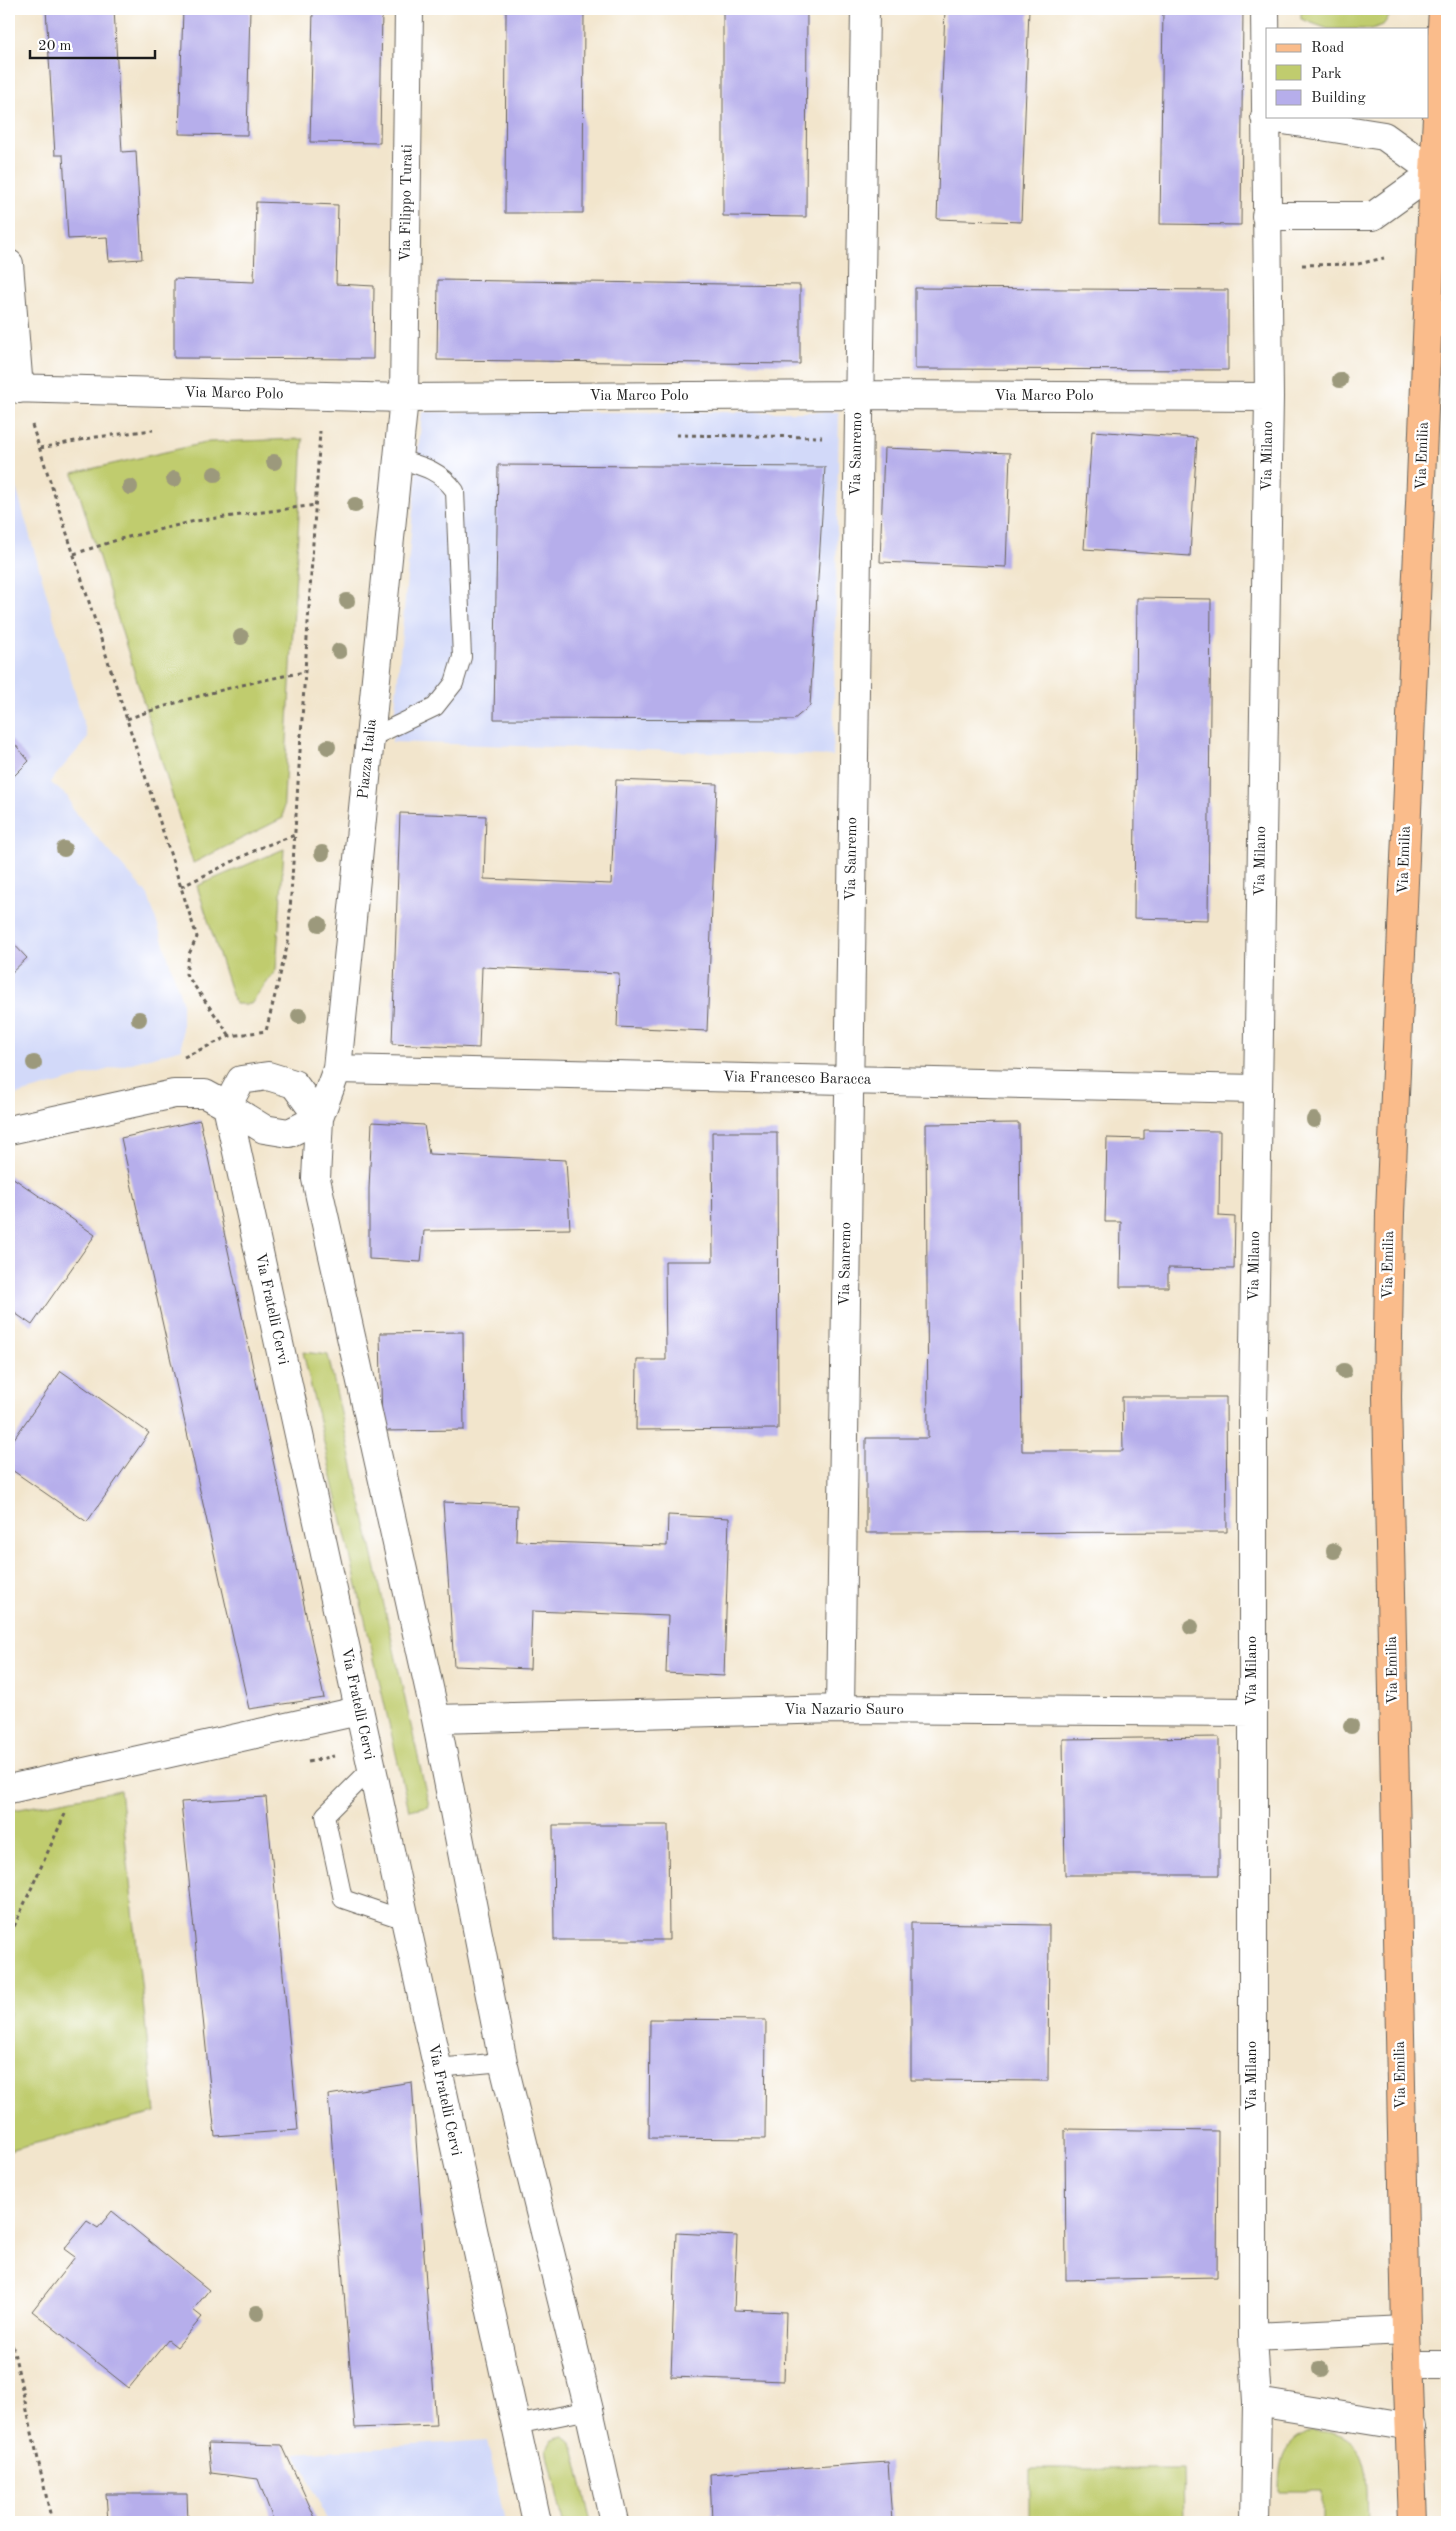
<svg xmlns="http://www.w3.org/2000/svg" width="1456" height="2531" viewBox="0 0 1456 2531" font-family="'Old Standard TT',serif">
  <rect width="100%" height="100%" fill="#fff"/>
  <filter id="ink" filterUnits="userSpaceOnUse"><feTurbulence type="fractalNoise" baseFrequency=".02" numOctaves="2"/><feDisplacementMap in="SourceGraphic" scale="10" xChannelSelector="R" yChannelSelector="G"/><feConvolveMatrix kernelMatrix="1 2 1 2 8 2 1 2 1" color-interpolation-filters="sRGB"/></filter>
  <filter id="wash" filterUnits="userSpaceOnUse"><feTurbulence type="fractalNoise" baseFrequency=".0096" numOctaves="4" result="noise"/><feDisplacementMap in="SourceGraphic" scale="20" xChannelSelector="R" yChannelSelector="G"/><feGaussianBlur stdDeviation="1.12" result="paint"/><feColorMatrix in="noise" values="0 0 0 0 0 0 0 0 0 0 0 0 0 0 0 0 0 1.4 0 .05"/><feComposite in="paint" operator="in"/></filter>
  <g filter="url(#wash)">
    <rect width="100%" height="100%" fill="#f2e5cc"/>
    <path fill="#d2d9f9" d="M422,412h417l-6,344 -441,-14z
      M9,463l79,275 -38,44 18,15 5,13 75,85 34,106v48l-173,48z
      M487,2440l18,82h-177l-32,-69z"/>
    <path fill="#c0cc6e" stroke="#6e7445" d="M1301,9h94l-12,16 -11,4h-44l-27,-10z
      M303,439l-20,379 -90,45 -120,-390 136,-31z
      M284,849l-8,121 -25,34h-16l-38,-118z
      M303,1352l25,3 101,451 -20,4z
      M120,1790l35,323 -146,37v-339z
      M1312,2430c61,0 54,46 56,92h-46v-30h-43c0,-32 3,-48 33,-62z
      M563,2437l9,6 19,79h-28l-16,-73 5,-9z
      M1029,2469h154l1,53h-155z"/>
    <g id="blocks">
      <path fill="#b6aeeb" d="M46,9h68l8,143 14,-1 6,108 -33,2 -2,-24 -39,2 -5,-84h-8z
        M183,9h67l-3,126 -68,-1z
        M313,9h69l-2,134 -70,-1z
        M506,9h78l-1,204h-78z
        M723,9h84l-1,208 -83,-1z
        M945,9h84l-8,213 -84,-3z
        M1163,9h80l-2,216 -81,-1z
        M256,202l82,3 -2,79 38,2 -1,73 -199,-1v-79l80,3z
        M438,280l362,5v79l-363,-4z
        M915,288l313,2v80l-313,-1z
        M1092,431l105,7 -7,118 -106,-7z
        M884,448l126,5 -4,114 -126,-5z
        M498,465l327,2 -15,239 -17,14 -299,-1z
        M1137,598l74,1 -3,321 -74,-2z
        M9,737l20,24 -20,20z
        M616,780l101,4 -10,247 -90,-4 2,-54 -137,-6 -3,81 -87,-4 8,-231 86,3 -2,63 127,5z
        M9,939l18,19 -18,17z
        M200,1120l124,578 -75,11 -128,-571z
        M372,1122l52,3 5,29 137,6 4,69 -146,2 -3,31 -52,-3v-70z
        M1019,1123l3,328h101l-1,-54h104l1,135 -361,1v-95h62l-2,-314z
        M1144,1130l76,1 -1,85 16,1 -1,52 -66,-1v19h-48l1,-65h-16l2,-84 37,1z
        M712,1132h65l1,297 -142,1 1,-70h29l-1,-99h48z
        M9,1175l86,60 -63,90 -23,-16z
        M463,1332l1,98 -82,1 -2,-98z
        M61,1371l88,62 -62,89 -78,-54v-22z
        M443,1502l74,3 -1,36 151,5 1,-31 61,3 -5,158 -58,-3 2,-57 -136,-5 -2,58 -76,-3z
        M1219,1737v138h-154l-2,-136z
        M266,1797l32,333 -83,6 -34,-334z
        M553,1825h115l1,115h-115z
        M911,1923l138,2 -1,156 -137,-1z
        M650,2019l116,1 -1,119 -116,-1z
        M412,2082l24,343 -81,3 -27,-333z
        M1065,2129l153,2 -1,146 -151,3z
        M112,2211l97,79 -16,20 9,7 -25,30 -9,-7 -39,48 -97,-77 43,-54 -11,-8 23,-28 11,7z
        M676,2233l61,3 -3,74 52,2 -2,69 -113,-4z
        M208,2443l74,2 35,77h-43l-16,-43 -47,-6z
        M888,2462l4,60h-180l-2,-48z
        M106,2494h81l1,28h-80z"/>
    </g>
  </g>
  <g filter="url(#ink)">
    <use href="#blocks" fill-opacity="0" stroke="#67625a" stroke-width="1"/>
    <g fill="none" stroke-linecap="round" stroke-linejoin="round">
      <g stroke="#67625a" stroke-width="20">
        <path id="service" d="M370,738l65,-31 19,-24 8,-26 -7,-166c-15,-21 -33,-25 -57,-32
          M371,1769l-46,46 18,84 62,21
          M437,2068l66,-6
          M516,2425l73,-15"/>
      </g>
      <g stroke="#67625a" stroke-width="30">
        <path id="minor" d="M409,9l-5,389 -67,671 -18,49 -3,61 120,540 67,343 86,348 25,112
          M1265,117l119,19 50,36
          M1266,216h107l61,-44h13
          M9,264l10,125
          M9,388l395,10 455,-3 410,2
          M337,1069l920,20
          M268,1076l26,8 25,34 -30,15 -25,-4 -37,-23 14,-26z
          M9,1130l165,-36h31l22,12 310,1416
          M840,1709l25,-1700
          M436,1719l404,-10 412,3
          M9,1789l349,-78
          M1253,2337l153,-7
          M1408,2365h39
          M1257,2402l154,25
          M1255,2522l2,-120 -4,-65v-927l16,-1013 -4,-388"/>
      </g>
      <g stroke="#67625a" stroke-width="30">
        <path id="primary" d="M1413,2522l-7,-192 -19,-933 3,-184 44,-1041 9,-163"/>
      </g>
      <path stroke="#67625a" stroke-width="3" stroke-dasharray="4 4" stroke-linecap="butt" d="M1302,265l56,-1 26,-6
        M32,425l165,512 -8,17 -3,20 44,62
        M676,435l146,2
        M40,448l56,-11 57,-7
        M74,554l46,-15 75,-18 121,-16
        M127,719c59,-21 117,-36 178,-47
        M181,887l81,-40 33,-12
        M184,1057l46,-21 36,-5 22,-88 32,-512
        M308,1762l26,-6
        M9,1932l3,-1 53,-117
        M9,1942l3,-11
        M9,2330l43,192"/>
      <use href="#service" stroke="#fff" stroke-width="18"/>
      <use href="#minor" stroke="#fff" stroke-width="28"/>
      <use href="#primary" stroke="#fabc8b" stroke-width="28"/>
    </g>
    <g fill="#9c997b">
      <circle cx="1340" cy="380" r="8"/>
      <circle cx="274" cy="462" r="8"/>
      <circle cx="215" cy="474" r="8"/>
      <circle cx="174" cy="479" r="8"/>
      <circle cx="130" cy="487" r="8"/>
      <circle cx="355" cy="505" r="8"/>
      <circle cx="347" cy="601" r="8"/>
      <circle cx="241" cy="637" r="8"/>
      <circle cx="339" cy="651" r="8"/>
      <circle cx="328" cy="747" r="8"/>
      <circle cx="64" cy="849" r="8"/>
      <circle cx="322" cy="853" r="8"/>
      <circle cx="319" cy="924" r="8"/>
      <circle cx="299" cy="1016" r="8"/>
      <circle cx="139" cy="1019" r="8"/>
      <circle cx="34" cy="1063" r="8"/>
      <circle cx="1314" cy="1120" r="8"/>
      <circle cx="1344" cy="1371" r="8"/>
      <circle cx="1334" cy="1551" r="8"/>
      <circle cx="1191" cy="1627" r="8"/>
      <circle cx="1351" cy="1726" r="8"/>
      <circle cx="257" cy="2313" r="8"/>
      <circle cx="1320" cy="2369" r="8"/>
    </g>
  </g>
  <g text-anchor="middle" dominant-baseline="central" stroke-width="5" stroke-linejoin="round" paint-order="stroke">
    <g font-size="15" fill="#1c1c1c" stroke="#fff">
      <text transform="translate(407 203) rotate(-89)">Via Filippo Turati</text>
      <text transform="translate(234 394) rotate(1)">Via Marco Polo</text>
      <text x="639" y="396">Via Marco Polo</text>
      <text x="1044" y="396">Via Marco Polo</text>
      <text transform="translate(857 454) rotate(-89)">Via Sanremo</text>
      <text transform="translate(1268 456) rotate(-89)">Via Milano</text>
      <text transform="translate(1423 456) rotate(-88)">Via Emilia</text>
      <text transform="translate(368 759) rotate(-84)">Piazza Italia</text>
      <text transform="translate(852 859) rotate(-89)">Via Sanremo</text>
      <text transform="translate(1405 860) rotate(-88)">Via Emilia</text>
      <text transform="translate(1261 861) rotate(-89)">Via Milano</text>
      <text transform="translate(797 1079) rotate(1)">Via Francesco Baracca</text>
      <text transform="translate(846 1264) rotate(-89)">Via Sanremo</text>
      <text transform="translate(1389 1265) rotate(-89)">Via Emilia</text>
      <text transform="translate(1255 1266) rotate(-89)">Via Milano</text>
      <text transform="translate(271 1309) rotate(78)">Via Fratelli Cervi</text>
      <text transform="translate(1393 1670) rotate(-91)">Via Emilia</text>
      <text transform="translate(1252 1671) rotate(-90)">Via Milano</text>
      <text transform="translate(357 1704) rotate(78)">Via Fratelli Cervi</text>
      <text x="844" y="1710">Via Nazario Sauro</text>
      <text transform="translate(1401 2075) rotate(-91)">Via Emilia</text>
      <text transform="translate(1252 2076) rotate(-90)">Via Milano</text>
      <text transform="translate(444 2100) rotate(78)">Via Fratelli Cervi</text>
    </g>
  </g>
  <rect width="1456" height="2531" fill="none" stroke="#fff" stroke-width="30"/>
  <rect x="1266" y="28" width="162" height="90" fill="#ffffff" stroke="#a4a4a4"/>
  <rect x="1276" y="44" width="25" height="8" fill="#fabc8b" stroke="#a4a4a4"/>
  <text x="1311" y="52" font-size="15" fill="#1c1c1c">Road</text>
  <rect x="1276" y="65" width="25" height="15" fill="#c0cc6e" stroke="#a4a4a4"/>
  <text x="1311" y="78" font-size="15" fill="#1c1c1c">Park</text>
  <rect x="1276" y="90" width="25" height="15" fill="#b6aeeb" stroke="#a4a4a4"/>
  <text x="1311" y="102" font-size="15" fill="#1c1c1c">Building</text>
  <path d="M30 50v8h125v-8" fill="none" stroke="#1c1c1c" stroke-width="2.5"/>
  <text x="38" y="50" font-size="15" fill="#1c1c1c" stroke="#ffffff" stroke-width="4" paint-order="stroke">20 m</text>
</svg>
